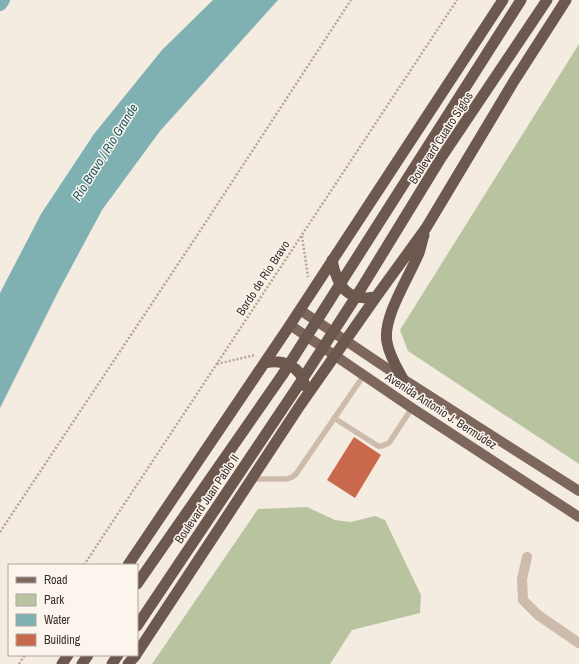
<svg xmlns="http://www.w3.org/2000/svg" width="579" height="664" viewBox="0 0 579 664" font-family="'Archivo Narrow',sans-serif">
  <rect width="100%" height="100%" fill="#f4ebe1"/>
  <path fill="#b8c4a0" d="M579,44v420l-171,-113 -8,-21z
    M307,507l28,13 16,2 24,-6 10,4 36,75 -1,18 -68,17 -22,34h-178l106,-155z"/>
  <path fill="#7fb0b2" d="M213,0h65l-118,131 -58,79 -44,82 -58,116v-115l41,-79 53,-80 68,-84z"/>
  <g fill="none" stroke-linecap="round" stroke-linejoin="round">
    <path stroke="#7fb0b2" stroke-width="14" d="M0,4l3,-4"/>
  </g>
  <path fill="#c8694b" d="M354,437l27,18 -26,43 -28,-18z"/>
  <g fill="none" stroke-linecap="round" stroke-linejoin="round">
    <path stroke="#b9a596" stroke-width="2.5" stroke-dasharray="2 2" stroke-linecap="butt" d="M302,236l6,41
      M217,364l38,-9
      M0,532l198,-298 153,-234
      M84,565l373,-565
      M19,664l6,-9"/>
    <path stroke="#cdbbac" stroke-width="5.5" d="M334,418l44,28h4l7,-3 23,-35
      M252,479h35l5,-2 4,-3 68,-99"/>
    <path stroke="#cdbbac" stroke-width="10" d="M527,557l-5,22 1,21 15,15 41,28"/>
    <path stroke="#7d675c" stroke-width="10" d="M300,310l103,69 176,112
      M290,325l122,83 167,109"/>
    <path stroke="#6c584f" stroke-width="11" d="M332,260c5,26 15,42 44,37
      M342,281l179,-281
      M359,292l82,-134 106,-158
      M265,363c18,-4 36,3 40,23
      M403,379c-6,-11 -14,-24 -16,-37 -5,-24 22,-65 32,-89 2,-6 3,-12 5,-18
      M128,565l162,-240 213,-325
      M137,584l146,-210
      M137,626l161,-240
      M137,653l164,-249 75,-107 50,-69 88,-147 52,-81
      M62,664l6,-9
      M82,664l6,-9
      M112,664l6,-9
      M128,664l8,-9"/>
    <path stroke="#6c584f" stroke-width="11" d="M283,374l59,-93
      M298,386l61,-94"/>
  </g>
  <g text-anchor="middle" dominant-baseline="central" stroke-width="3" stroke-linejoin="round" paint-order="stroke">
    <g font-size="12" fill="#3b302b" stroke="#fbf5ee">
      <text transform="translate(441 138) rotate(-57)">Boulevard Cuatro Siglos</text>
      <text transform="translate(263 278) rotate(-57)">Bordo de Rio Bravo</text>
      <text transform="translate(441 411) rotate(33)">Avenida Antonio J. Bermúdez</text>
      <text transform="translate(207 499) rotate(-56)">Boulevard Juan Pablo II</text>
    </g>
    <g font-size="13" font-style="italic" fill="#1f5a5e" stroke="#fbf5ee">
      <text transform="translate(105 152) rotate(-58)">Río Bravo / Rio Grande</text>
    </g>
  </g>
  <rect x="8" y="564" width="130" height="92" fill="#fbf5ee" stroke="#aea6a0"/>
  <rect x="16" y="577" width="20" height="6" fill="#7d675c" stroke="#aea6a0"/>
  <text x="44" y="584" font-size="12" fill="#3b302b">Road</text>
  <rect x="16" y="594" width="20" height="12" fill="#b8c4a0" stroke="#aea6a0"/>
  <text x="44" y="604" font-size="12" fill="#3b302b">Park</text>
  <rect x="16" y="614" width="20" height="12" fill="#7fb0b2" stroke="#aea6a0"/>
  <text x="44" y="624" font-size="12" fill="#3b302b">Water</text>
  <rect x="16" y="634" width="20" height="12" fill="#c8694b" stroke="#aea6a0"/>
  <text x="44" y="644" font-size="12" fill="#3b302b">Building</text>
</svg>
